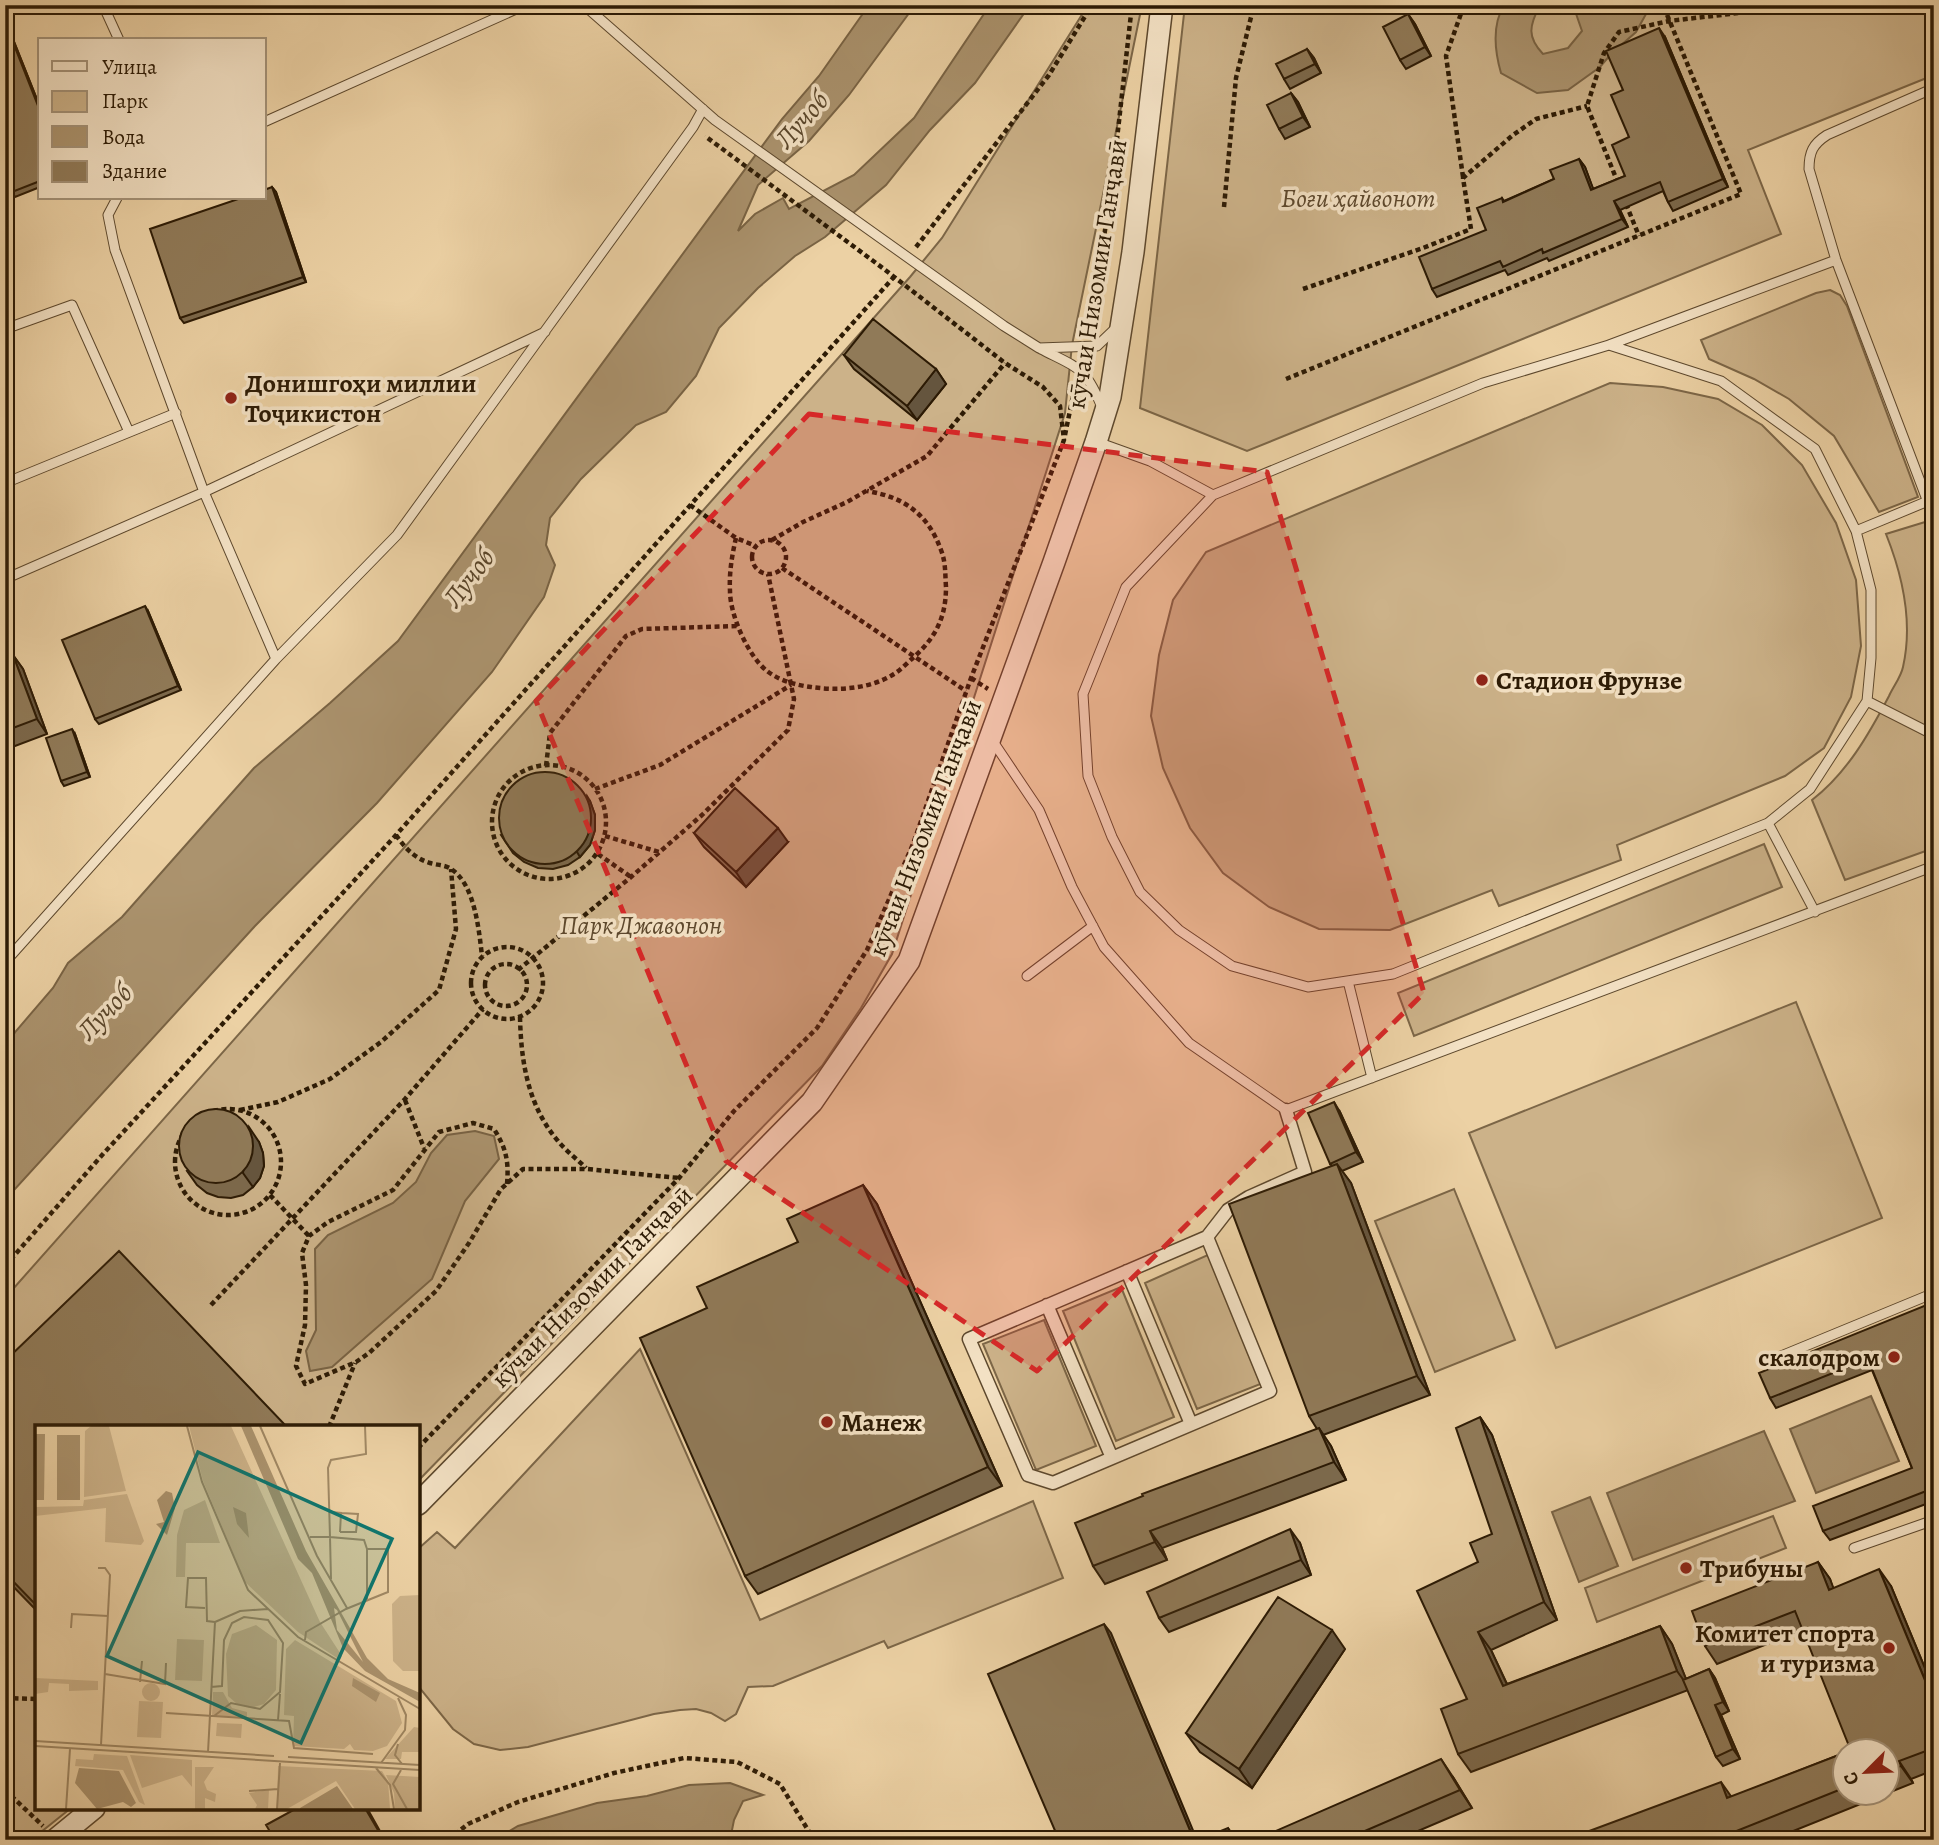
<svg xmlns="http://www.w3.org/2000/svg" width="1939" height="1845" viewBox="0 0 1939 1845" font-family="Alegreya,serif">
  <rect width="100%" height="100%" fill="#ecd1a4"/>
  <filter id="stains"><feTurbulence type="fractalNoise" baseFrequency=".00286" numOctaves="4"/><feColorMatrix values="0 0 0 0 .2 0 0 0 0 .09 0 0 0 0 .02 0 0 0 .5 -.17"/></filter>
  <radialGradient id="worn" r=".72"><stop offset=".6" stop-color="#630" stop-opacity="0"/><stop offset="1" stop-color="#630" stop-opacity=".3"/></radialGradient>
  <path fill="#ccb289" stroke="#7c6647" stroke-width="2" d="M1088,5h54l-70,340 -7,68 -173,541 -31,54 -39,58 -404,415v-54h-381v381h34l-40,32h-26v-542l905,-1021 32,-39z
    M1185,5h749v70l-186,75 33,84 -534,217 -107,-43z
    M1830,290l10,5 7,11 71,191 -39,15 -45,-76 -45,-37 -35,-20 -45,-20 -8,-19 115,-47z
    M1610,383l53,4 55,12 44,26 40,40 34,58 20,57 5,66 -10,51 -27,51 -39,28 -168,69 4,15 -122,46 -7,-16 -102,40 -71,-1 -50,-22 -46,-34 -33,-45 -27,-60 -12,-52 8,-61 14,-55 33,-48z
    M1925,522l9,22v304l-89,32 -33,-80c35,-27 57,-66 77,-104 4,-9 12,-19 14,-29 10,-44 -1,-93 -17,-133z
    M1764,844l18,43 -368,149 -16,-43z
    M1796,1002l86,216 -326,130 -87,-215z
    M1454,1189l61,151 -80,32 -60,-151z
    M1210,1254l53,129 -66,26 -52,-126z
    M1121,1287l53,130 -58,24 -53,-130z
    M1044,1320l52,126 -60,24 -53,-126z
    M640,1349l120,271 273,-119 30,77 -175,70 -4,-7 -111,45 -25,1 -12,27 -11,7 -14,-8 -15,-4 -16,1 -26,4 -126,33 -28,3 -26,-6 -21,-15 -35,-43v-137l19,-17 18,16z
    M1773,1516l13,32 -189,74 -12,-34z"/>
  <path fill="#ab936e" stroke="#796344" stroke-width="2" d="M869,5h46l-66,90 -40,46 -51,44 -20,46 17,-17 28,-16 6,11 65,-34 60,-57 76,-113h40l-55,78 -45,47 -44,55 -61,52 -30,19 -37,32 -39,40 -23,48 -30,36 -30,13 -55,54 -31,39 -4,27 9,20 -11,32 -52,75 -115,131 -122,123 -250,274v-153l11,-16 37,-43 15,-25 54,-46 132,-149 76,-65 68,-62 384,-522 37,-43z
    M1504,5h36c-11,21 -13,32 3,49l25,-6 14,-17 -9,-26h78l-15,27 -25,22 -11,13 -32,23 -31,3 -36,-20c-6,-21 -9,-48 3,-68z
    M475,1131l19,5 5,23 -34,42 -33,78 -100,88 -22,4 -4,-20 10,-21 -1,-81 13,-14 65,-32 23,-21 15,-29 16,-18z
    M1871,1396l28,65 -83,32 -26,-64z
    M1764,1431l31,70 -162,59 -26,-67z
    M1590,1497l28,69 -39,16 -27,-70z
    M730,1783l33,12 -20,6 -9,19 -4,20h-236l24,-14 79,-23 50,-7 42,-11z"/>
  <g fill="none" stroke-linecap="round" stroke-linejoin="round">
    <g stroke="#5d482d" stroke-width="11">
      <path id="service" d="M103,5l16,35
        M584,5l131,115 289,206 35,22 58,-2 20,-19
        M1934,88l-107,47c-14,9 -18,17 -18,34l27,91 98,258
        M264,122l261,-117
        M5,329l67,-24 57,127
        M1609,345l227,-85
        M1041,349c39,20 45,18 62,61
        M1097,442l53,19 63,34
        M5,483l171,-70
        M1856,531l72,-30
        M5,579l199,-87 -89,-242 -7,-35 9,-17
        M276,659l-72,-167 341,-160
        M992,740l47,70 33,77 32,60 85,96 97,67 648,-244
        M1768,823l42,-34 57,-88
        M1815,912l-47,-89 -375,151 -85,13 -76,-21 -53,-36 -39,-38 -28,-55 -24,-61 -5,-82 43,-107 87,-92 270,-112 126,-38 112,36 94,68 41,82 15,59v68l-4,43 67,34
        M5,962l271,-303 121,-124 296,-408 10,-18
        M1027,976l66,-50
        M1348,981l24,97
        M1781,1356l153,-63
        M1854,1548l80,-28"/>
    </g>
    <g stroke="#5d482d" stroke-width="15">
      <path id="pedestrian" d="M1207,1237l63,154 -217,92 -25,-8 -59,-136 238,-102 21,-27 21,-13 56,-25 -19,-62
        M1127,1271l64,153
        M1047,1305l65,153"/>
    </g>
    <g stroke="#5d482d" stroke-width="24">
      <path id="tertiary" d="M418,1504l394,-402 97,-141 145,-399 42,-120 14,-45 23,-145 29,-247
        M55,1840l39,-32"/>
    </g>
    <path stroke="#2d1b05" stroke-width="4.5" stroke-dasharray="5 3.5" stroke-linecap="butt" d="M1451,12l8,-7
      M1463,177l-17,-121 18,-51
      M1618,183l-31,-77 17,-53 15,-21 50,-11 69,-8
      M1626,204l13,32
      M1224,207l12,-129 18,-73
      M916,247l133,-172 43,-70
      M1303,289l120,-41 48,-19 -8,-51 50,-43 23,-16 51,-13
      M1085,333l9,-22 21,-154 17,-152
      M1286,379l455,-185 -78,-189
      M1065,435l10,-49
      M690,505l46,33 20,8
      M736,538c-4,17 -7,35 -6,53 0,24 18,65 37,80 13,10 29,14 44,16 27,4 59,2 83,-13 7,-4 14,-12 20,-17 22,-20 32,-40 32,-70 -1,-13 0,-24 -5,-37 -13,-36 -37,-53 -74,-59
      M772,540l31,-18 44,-20 80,-46 78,-93
      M752 557a17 17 0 1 1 34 0a17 17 0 1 1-34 0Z
      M782,568l184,123
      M971,678l17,11
      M492 822a57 57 0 1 1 114 0a57 57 0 1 1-114 0Z
      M546,766l4,-33 76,-97 16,-7 96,-3
      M595,789l65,-24 131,-80
      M396,835c9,13 18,23 34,28 6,2 16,2 21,6 24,15 28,62 31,87
      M605,836l54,16
      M598,854l33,23
      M471 983a36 36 0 1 1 72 0a36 36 0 1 1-72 0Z
      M485 985a21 21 0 1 1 42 0a21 21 0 1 1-42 0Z
      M518,970l113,-93 71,-62 86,-85 6,-31 -26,-125
      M520,1017c1,45 8,89 38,124 8,10 19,18 28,27
      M405,1100l19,48
      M175 1162a53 53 0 1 1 106 0a53 53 0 1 1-106 0Z
      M240,1110l38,-8 52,-23 51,-37 58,-52 17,-61 -5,-60
      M507,1184c2,-23 -1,-36 -13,-55l-21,-6 -34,9 -46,58 -65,32 -19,14 -7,17 4,32 -1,40 -9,41 9,18 51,-22 13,-9 67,-62 33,-48 32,-54 22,-20h64l92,9
      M270,1195l39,41
      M5,1266l98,-112 293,-319 497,-557
      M211,1305l194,-206 78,-90
      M329,1427l26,-64
      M418,1448l261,-270 55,-67 83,-83 50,-78 46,-106 58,-166 93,-238 -4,-34 -17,-19 -38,-24 -121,-94 -179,-133
      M5,1698l32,1
      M5,1790l38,36
      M448,1840l20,-16 50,-22 96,-29 70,-15 53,4 43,22 34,56"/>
    <use href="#service" stroke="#f3e1c4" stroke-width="9"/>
    <use href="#pedestrian" stroke="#f3e1c4" stroke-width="12"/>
    <use href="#tertiary" stroke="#f3e1c4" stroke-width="21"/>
  </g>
  <path fill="#7c694c" stroke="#2d1b05" stroke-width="2" d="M1408,14l7,10 16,32 -25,13 -6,-9z
    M5,19l35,88v80l-25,10 -3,-5 -7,-17z
    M1665,37l63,150 -55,24 -5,-9 -5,-11 -43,19 8,17 -79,34 -2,-3 -39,17 -3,-5 -68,27 -5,-8 54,-59 16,-32 2,3 50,-22 25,-20 6,8 8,22 32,-13 4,-39 -6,-47z
    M1307,49l7,9 7,15 -31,16 -6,-10z
    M1291,93l7,9 12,25 -25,12 -6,-10z
    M272,187l4,5 30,90 -122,41 -4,-5z
    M844,355l92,14 10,15 -29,36 -63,-51z
    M148,611l33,79 -82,34 -4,-5z
    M13,655l10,14 24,65 -40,15 -2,-3v-88z
    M75,734l15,43 -26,9 -3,-5z
    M590,801l5,14v15l-5,15 -10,12 -12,8 -15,4 -15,-1 -14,-6 -11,-9 -12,-18z
    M694,833l94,9 -42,45 -42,-40z
    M1340,1112l23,50 -21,9 9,12 79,212 -107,40 8,11 15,34 -184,68 5,12 -62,24 -12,-18 224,-137 -8,-13 23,-250 -2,-2z
    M259,1142l4,11 1,13 -4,12 -7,9 -10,8 -12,3 -13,-1 -11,-4 -10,-8 -10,-14z
    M863,1185l14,19 125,282 -244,108 -13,-18 -38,-268 91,-66z
    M1929,1304l5,7v190l-104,39 -7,-9 89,-63 -40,-98 -96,38 -6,-10z
    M5,1361l32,66v184l-32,-33z
    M1480,1417l12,18 65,185 -66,30 16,34 153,-58 12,18 14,35 23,-10 6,9 14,33 -8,4 19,44 -17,7 -7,-9 -28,-67 -217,82 -13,-18 9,-55 11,-137 14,-28z
    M1300,1543l11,32 -142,57 -10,-14z
    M1818,1562l12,17 3,10 58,-3 43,104v80l-23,9 2,4 -142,57h-206l167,-43 112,-44v40h42v-42l-84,-121 -85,34 -12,-18z
    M1345,1649l-93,139 -52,-36 -14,-19z
    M1453,1777l19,31 -75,32h-142z"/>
  <path fill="#65553e" stroke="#2d1b05" stroke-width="2" d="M1408,14l7,10 16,32 -6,-9z
    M5,19l35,88v4l-35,-89z
    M1659,28l6,9 63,150 -5,-8z
    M1307,49l7,9 7,15 -6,-9z
    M1291,93l7,9 12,25 -7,-10z
    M1579,159l6,8 12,32 -6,-9z
    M272,187l4,5 30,90 -3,-5z
    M1614,201l6,9 8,17 -6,-8z
    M936,369l10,15 -29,36 -10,-14z
    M145,606l3,5 33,79 -3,-4z
    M13,655l10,14 24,65 -10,-15z
    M72,729l3,5 15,43 -3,-5z
    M587,796l3,5 5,14v15l-5,15 -10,12 -3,-5z
    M778,828l10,14 -42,45 -10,-15z
    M1334,1102l6,10 23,50 -7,-10z
    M249,1127l10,15 4,11 1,13 -4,12 -7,9 -10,-14z
    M1337,1164l14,19 79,212 -13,-19z
    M863,1185l14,19 125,282 -14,-19z
    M1480,1417l12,18 65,185 -13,-18z
    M1319,1428l12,18 15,34 -12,-18z
    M1290,1529l10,14 11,32 -10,-15z
    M1150,1531l12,17 5,12 -12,-18z
    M1818,1562l12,17 11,29 -12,-18z
    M1879,1569l12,17 43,104v12z
    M1104,1624l7,9 86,207h-3z
    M1660,1626l12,18 18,45 -13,-18z
    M1332,1630l13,19 -93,139 -13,-19z
    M1478,1632l13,18 25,54 -13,-18z
    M1709,1669l6,9 14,33 -6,-9z
    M1715,1705l6,10 19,44 -7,-10z
    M1441,1759l12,18 19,31 -12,-18z
    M1899,1761l12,18 2,4 -12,-17z
    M1721,1782l12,17 -6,-1z
    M365,1808h2l18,32h-1l-2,-3z
    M1228,1828l9,12h-4z"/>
  <path fill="#907a58" stroke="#2d1b05" stroke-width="2" d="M1408,14l17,33 -25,13 -17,-33z
    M5,22l35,89v70l-28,11 -7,-17z
    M1659,28l64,151 -55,23 -8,-20 -46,19 8,18 -79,34 -1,-4 -39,18 -3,-6 -68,28 -13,-32 67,-27 -9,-22 25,-10 1,4 51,-23 -4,-9 29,-11 12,31 34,-14 -13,-31 17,-8 -18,-42 12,-5 -17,-39z
    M1307,49l8,15 -31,15 -8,-15z
    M1291,93l12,24 -24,12 -12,-24z
    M272,187l31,90 -123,41 -30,-89 91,-31h23v-8z
    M873,319l63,50 -29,37 -63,-51z
    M145,606l33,80 -83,33 -33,-79z
    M13,655l24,64 -32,12v-73z
    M72,729l15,43 -26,9 -15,-43z
    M499 818a46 46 0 1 1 92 0a46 46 0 1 1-92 0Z
    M735,788l43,40 -42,44 -42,-39z
    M1334,1102l22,50 -26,12 -22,-51z
    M179 1146a37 37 0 1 1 74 0a37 37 0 1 1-74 0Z
    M1337,1164l80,212 -108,40 -80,-212z
    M863,1185l125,282 -243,109 -105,-238 67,-30 -10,-21 101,-45 -11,-23z
    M119,1251l168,176h-250v179l-32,-33v-212z
    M1929,1304l5,11v173l-111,43 -10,-25 99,-38 -44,-109 -98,39 -11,-25z
    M1480,1417l64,185 -66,30 25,54 157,-60 17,45 -219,83 -17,-45 26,-10 -50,-108 61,-29 -8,-19 22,-9 -36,-106z
    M1319,1428l15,34 -184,69 5,11 -62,24 -18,-43 68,-27 -1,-2z
    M1290,1529l11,31 -142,58 -12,-26z
    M1818,1562l11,28 50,-21 55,133v46l-35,13 2,5 -15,5v-20h-35l-56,-140 -90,35 -13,-35z
    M1278,1597l54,33 -93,139 -53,-36z
    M1104,1624l90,216h-135l-71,-166z
    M1709,1669l14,33 -8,3 18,44 -17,8 -33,-77z
    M1844,1753v35l-130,52h-149l156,-58 6,16z
    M1441,1759l19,31 -116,50h-89z
    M297,1808h68l17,29 -5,3h-102l-9,-15z
    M1228,1828l5,12h-24l-1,-4z"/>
  <path fill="#d62828" fill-opacity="0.2" stroke="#d62828" stroke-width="5" stroke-dasharray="14 9" stroke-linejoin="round" d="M809,414l458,58 157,521 -387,378 -311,-210 -190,-460z"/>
  <g fill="#8f2418" stroke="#f3e1c4" stroke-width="2.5">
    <circle cx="231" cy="398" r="7"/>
    <circle cx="1482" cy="680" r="7"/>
    <circle cx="1894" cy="1357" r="7"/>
    <circle cx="827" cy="1422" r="7"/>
    <circle cx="1686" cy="1568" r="7"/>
    <circle cx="1889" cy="1648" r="7"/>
  </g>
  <g text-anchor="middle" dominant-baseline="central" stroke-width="7" stroke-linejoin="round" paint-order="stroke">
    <g font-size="26" font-style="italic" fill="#5d482d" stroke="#f3e1c4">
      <text x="1358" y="198">Боғи ҳайвонот</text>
      <text x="641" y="925">Парк Джавонон</text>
    </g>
    <g font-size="26" fill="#2d1b05" stroke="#f3e1c4">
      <text transform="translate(1097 274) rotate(-81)">кӯчаи Низомии Ганҷавӣ</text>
      <text transform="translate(925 828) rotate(-69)">кӯчаи Низомии Ганҷавӣ</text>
      <text transform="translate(592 1287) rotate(-45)">кӯчаи Низомии Ганҷавӣ</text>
    </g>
    <g font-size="26" font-weight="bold" fill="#2d1b05" stroke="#f3e1c4" text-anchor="start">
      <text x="245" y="383">Донишгоҳи миллии<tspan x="245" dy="30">Тоҷикистон</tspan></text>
      <text x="1496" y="680">Стадион Фрунзе</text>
      <text x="1880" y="1357" text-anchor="end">скалодром</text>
      <text x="841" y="1422">Манеж</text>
      <text x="1700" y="1568">Трибуны</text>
      <text x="1875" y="1633" text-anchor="end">Комитет спорта<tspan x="1875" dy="30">и туризма</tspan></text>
    </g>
    <g font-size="28" font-style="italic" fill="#59452a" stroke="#f3e1c4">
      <text transform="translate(802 120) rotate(-49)">Лучоб</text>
      <text transform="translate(469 578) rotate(-53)">Лучоб</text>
      <text transform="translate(105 1012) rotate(-47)">Лучоб</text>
    </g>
  </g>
  <g transform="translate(35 1425)">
    <rect width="385" height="385" fill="#ecd1a4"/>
    <path d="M56,1h18l17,65 -42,6 1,-66zM154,1h42l89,196 22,34 -2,4 -42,-28 -53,-50 -42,-101zM92,69l17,47 -3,4 -36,-3 1,-34 -71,8v-9l48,-1 1,-6zM170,75l15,43h-34l-1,34h-9l1,-42 7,-25zM385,170v76h-17l-10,-10 -1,-57 8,-8zM221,200l21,15 -1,50 -12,14 -13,4 -14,-4 -9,-8 -2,-42 6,-20zM142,214l27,1 -2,41 -27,-1zM260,215l101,61 6,22 -15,23 -14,5 -19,-1 -4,-6 -6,5 -51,-3 1,-30 -10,-1 2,-66zM0,253l63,3v9l-29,1v-7l-20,-1 -1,9 -13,2zM107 267a9 9 0 1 1 18 0a9 9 0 1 1-18 0ZM178,267h10l9,16 15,4v5l-35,-1zM104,276l24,1 -2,36 -24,-1zM182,298l25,1 -1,14 -25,-2zM379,302l6,1v24h-18l-1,7h-16zM59,329l33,2 18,49 -6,-3 -16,-32 -48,-4 1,-7 17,1zM95,330l62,5v27l-10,-12 -40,13zM243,341l104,5 6,10 2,28h-35l-19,-28 -49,28h-10zM160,342h19l-10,15 3,8 9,4 -1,8 -10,-4v11h-10zM351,350l34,2v32h-25l-1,-16zM234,365l-1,19h-13l2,-4 -8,-12z" fill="#ccb289"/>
    <path d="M206,1h10l55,125 61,107 21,21 32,14v9l-55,-31 -22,-23 -31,-75 -14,-14zM299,183l3,2 26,52 -26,-32zM0,9h10l-1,66h-9zM22,10h23v65h-23zM131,66l6,2 3,15 -8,27 -11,-11 8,-2 -7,-22zM198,82l13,6 3,25 -12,-14zM318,253l27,15 -4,9 -24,-16zM44,343l40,3 17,32 -5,4 -8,-5 -26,7 -22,-26zM302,361l16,23h-53v-1z" fill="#ab936e" fill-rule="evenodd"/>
    <path fill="none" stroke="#a08864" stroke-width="2" d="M152,1l15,56 46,108 50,47 122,72M225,1l57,130 30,52M330,1l1,28 -35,6 -3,8 2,69 34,3 3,9M296,87l10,1 -1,19M305,107h16l2,-18 -17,-1M275,112h20l1,42M63,143h7l5,7 -9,170M170,183l-19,-1 2,-29h18l1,43 8,1M180,197l25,-11 28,-2M36,203l1,-14 36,2M270,215l1,-8 40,-23 42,-17v-43h-21v50M70,249l60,10 1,-21M105,257l2,-21M176,262l11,-1 2,-46 8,-17 12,-6 24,3 15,23 -3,49 -20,17 -29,-6 -17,13M131,288l123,8 5,27 79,6M243,295l2,-26M0,316l239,15M363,319l-3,11 7,9M0,321l385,24M173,327l7,-130M253,332l132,8M346,338l24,-33 1,-15 -8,-17M341,343l14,17 4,24M366,345l-8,14 14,25M214,366l29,-2M31,384l4,-60M242,384l3,-46"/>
    <path fill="#0f766e" fill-opacity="0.15" stroke="#0f766e" stroke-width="3.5" d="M163,27l194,87 -91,204 -194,-87z"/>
    <rect width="385" height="385" fill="none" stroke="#2d1b05" stroke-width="3.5"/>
  </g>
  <rect width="1939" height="1845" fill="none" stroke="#ecd1a4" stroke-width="28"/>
  <rect x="7" y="7" width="1925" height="1831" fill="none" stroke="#2d1b05" stroke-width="3.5"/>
  <rect x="14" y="14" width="1911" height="1817" fill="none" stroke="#2d1b05" stroke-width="2"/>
  <rect x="38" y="38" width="228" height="161" fill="#f3e1c4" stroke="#a49278" stroke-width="2"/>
  <rect x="52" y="61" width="35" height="10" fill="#f3e1c4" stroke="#a49278" stroke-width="2"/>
  <text x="102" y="74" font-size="21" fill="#2d1b05">Улица</text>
  <rect x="52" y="91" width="35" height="21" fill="#ccb289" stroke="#a49278" stroke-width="2"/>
  <text x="102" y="108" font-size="21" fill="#2d1b05">Парк</text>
  <rect x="52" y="126" width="35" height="21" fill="#ab936e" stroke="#a49278" stroke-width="2"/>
  <text x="102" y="144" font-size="21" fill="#2d1b05">Вода</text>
  <rect x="52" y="161" width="35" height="21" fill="#907a58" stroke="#a49278" stroke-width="2"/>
  <text x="102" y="178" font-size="21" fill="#2d1b05">Здание</text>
  <g transform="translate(1866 1772) rotate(246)"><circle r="33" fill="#f3e1c4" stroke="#a49278" stroke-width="2"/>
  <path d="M0-5L12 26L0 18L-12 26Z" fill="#8f2418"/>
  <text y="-10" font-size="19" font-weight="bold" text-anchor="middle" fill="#2d1b05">С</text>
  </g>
  <rect width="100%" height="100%" filter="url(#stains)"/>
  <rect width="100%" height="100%" fill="url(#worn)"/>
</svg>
